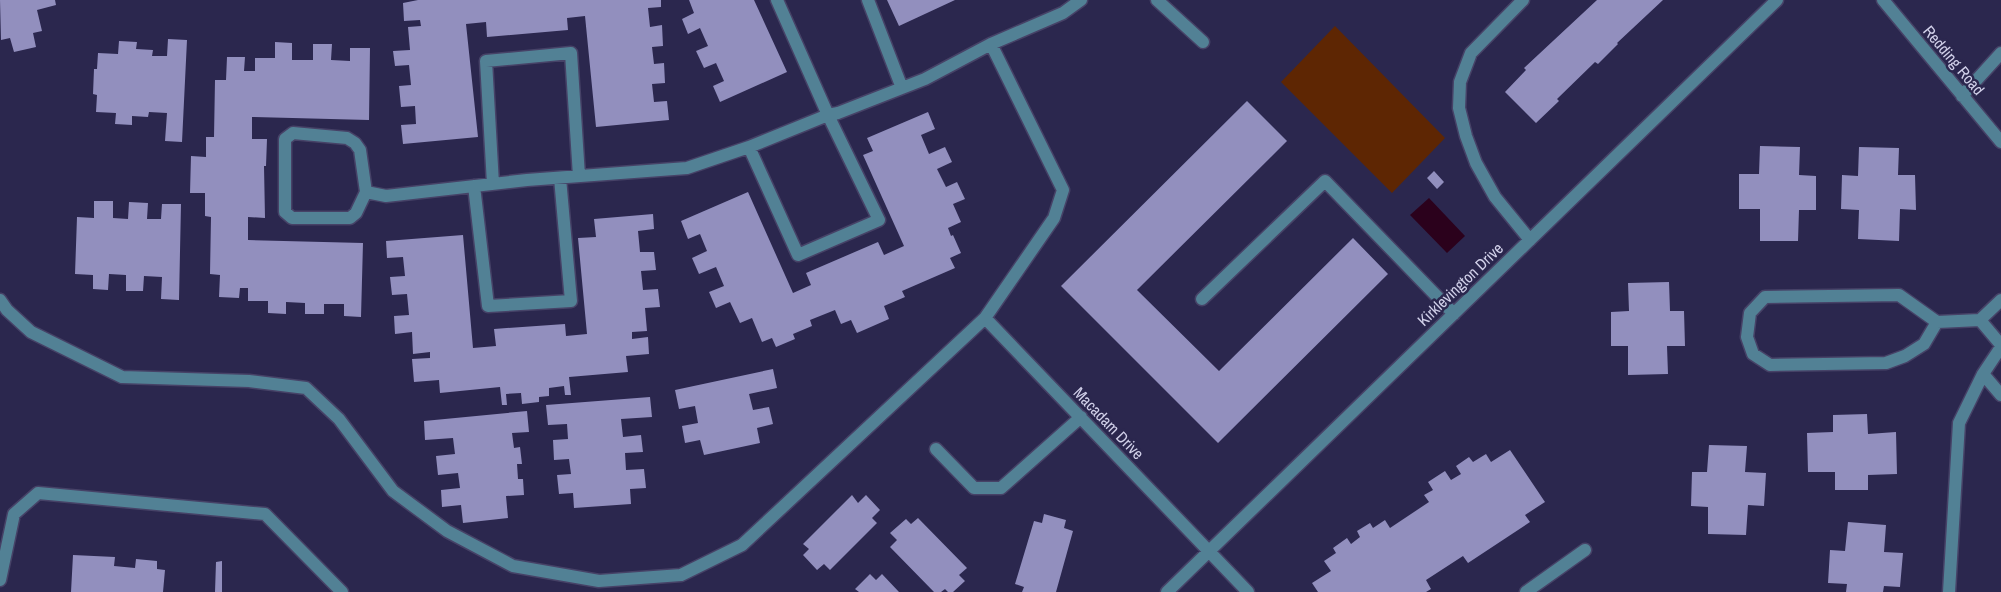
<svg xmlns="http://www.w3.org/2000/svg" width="2001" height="592" viewBox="0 0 2001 592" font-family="'Archivo Narrow',sans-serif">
  <rect width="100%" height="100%" fill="#2b274e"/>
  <path fill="#5e2603" d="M1335,26l110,112 -53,55 -111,-111z"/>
  <path fill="#2b011c" d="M1429,198l36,38 -18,17 -37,-38z"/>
  <path fill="#928fbe" d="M0,0h55l1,5 -19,5 5,21 -9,2 3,14 -22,5 -4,-14 -9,2z
    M418,0h243v7l-13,1 2,19 12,-2 1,21 -11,1 2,17 10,-1 1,20 -13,1 2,18 13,-1 2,19 -73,7 -11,-111 -18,2 1,12 -81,7 -1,-15 -20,2 12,113 -75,7 -2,-19 15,-1 -1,-18 -14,1 -2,-21 12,-1 -2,-20 -14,1 -2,-15 17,-1 -2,-23 13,-1 -1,-6 -16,1 -1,-18z
    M689,0h65l33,72 -67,30 -7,-16 11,-5 -8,-18 -12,5 -8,-17 12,-5 -8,-18 -12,6 -6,-15 12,-6z
    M887,0h68l-56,26z
    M1597,0h66l-46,43 1,1 -20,20 -3,-2 -38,37 2,2 -23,22 -31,-31 21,-22 -2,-2z
    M168,39l19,1 -5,102 -17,-1 2,-28 -18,-1 -1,5 -16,-1v9l-17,-1 1,-11 -20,-1 1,-17 -4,-1 1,-25h3l1,-16 20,1 1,-13 18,1 -1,7 17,1 -1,6h15z
    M275,42l17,1v17h21v-16h19l-1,16 19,1v-13h20l-1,72 -117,-3v22h15l-1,27h-2l1,52 -17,-1v23l115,3 -2,74 -17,-1v-12h-20v10h-19v-11l-19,-1v12l-18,-1v-12h-20v-13h-8l-1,10 -20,-1 1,-22 -10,-1 1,-57 -6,-1v-23h-15l1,-37 15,1v-20h8l1,-57h11l1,-23h18l-1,14h11v-13h20z
    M1247,101l40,40 -150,149 82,81 134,-133 35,36 -170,169 -157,-157z
    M928,112l7,17 -14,6 8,19 16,-7 7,15 -15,7 9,18 11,-5 8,17 -12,5 8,18 -13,6 3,8 2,-1 8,18 -11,5 5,10 -53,23 3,6 -21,9 5,13 -32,14 -6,-13 -10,4 -6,-14 -25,10 2,6 -19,8 2,5 -19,8 -4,-9 -10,4 -10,-24 -12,5 -10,-21 -14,6 -7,-16 15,-6 -8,-19 -17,7 -7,-16 15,-7 -7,-17 -12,5 -7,-18 67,-29 45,101 18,-8 -5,-12 72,-31 6,13 20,-9 -41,-91 10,-4 -6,-13z
    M1760,146l40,1 -1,28 17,1v34h-17l-1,31h-38v-32h-21v-35h20z
    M1859,147l40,1 -1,27h17l1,35 -16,-1 -1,32 -41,-2 1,-29 -18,-1 1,-34 16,1z
    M1434,171l10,11 -7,7 -10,-11z
    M94,201h19v17l15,1 1,-17 19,1 -1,16h14l1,-15h19l-2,96 -18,-1 1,-22 -18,-1 -1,15h-17v-16l-17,-1 -1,16 -15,-1v-14l-18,-1 2,-57 17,1z
    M653,214l1,15 -16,2 2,21h14l2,18 -15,1 2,19 15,-1 2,18 -15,1 2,23 -15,1v7l16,-2 1,17 -23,2 2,16 -59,5 2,18h-6l-1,-9 -15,2v8l-10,1v5l-17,2 -1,-11 -15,1 1,11h-5l-2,-18 -60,6 -1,-13 -25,2 -2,-23 18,-1v-6l-17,2 -1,-22 -17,2 -1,-18 15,-1 -2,-21 -15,1 -2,-18 15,-1 -2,-19 -16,1 -1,-17 77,-6 10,113 23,-2 -2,-17 71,-5 1,12 21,-2 -9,-96 18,-1 -2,-18z
    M1669,282l1,29h14l1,35h-18l1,28 -40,1v-29h-17v-34l18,-1 -1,-28z
    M773,369l4,19 -28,6 4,16 16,-3 4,17 -16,4 3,15 -56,12 -4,-15 -15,3 -3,-17 16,-3 -3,-17 -16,3 -4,-19z
    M650,397l2,20 -31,2 2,18 18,-2 2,17 -18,1 1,17 18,-1 2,19 -16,1 1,15 -57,4 -1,-15 -14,1 -2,-19 14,-1 -2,-15 -15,1 -1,-20 15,-1 -1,-15 -19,1 -2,-20z
    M527,411l2,21 -17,1 2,15 6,-1 2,17h-5l1,15h5l1,16 -18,1 2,22 -45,5 -2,-18 -19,2 -1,-17 19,-2 -2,-15 -20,2 -2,-19 19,-2 -2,-16 -28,2 -1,-19z
    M1867,414l1,20 28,-2 1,42 -29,1v15h-33v-18h-27l-1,-39 26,-1v-17z
    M1709,445l38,1 -2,26 21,1 -2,33 -16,-1 -2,30 -38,-1v-27l-17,-1 1,-34h15z
    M1510,450l35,52 -20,13 5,7 -62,41 -5,-7 -37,24 5,9 -5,3h-108l-6,-9 19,-12 -7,-10 12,-8 -3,-5 14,-10 4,6 9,-7 -3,-6 13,-8 3,5 12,-8 5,8 39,-26 -5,-7 9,-5 -5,-8 17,-11 6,9 10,-6 -5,-8 13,-9 4,5 13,-8 5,8z
    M852,495l6,8 8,-8 14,15 -8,8 5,5 -47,47 -6,-6 -7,6 -14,-15 6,-6 -6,-5z
    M1044,514l22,6 -2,8 9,3 -17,61h-34l2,-5 -9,-3 19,-63 8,2z
    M918,518l49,50 -8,7 6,6 -12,11h-5l-3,-3 -4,3h-7l-44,-45 7,-7 -7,-7 16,-14 5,5z
    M1848,522l38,3 -2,27 19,1 -3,34 -16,-1 -1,6h-37l1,-8 -19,-1 2,-33 15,1z
    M73,555l42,2 -1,9 21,2 1,-9 21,2v8l8,1 -2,22h-92z
    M222,561v31h-7l1,-30z
    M870,574l6,6 6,-6 17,18h-40l-4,-3z"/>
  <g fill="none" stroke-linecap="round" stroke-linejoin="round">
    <g stroke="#464267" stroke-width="15">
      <path id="minor" d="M868,0l34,88
        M1157,0l46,42
        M1523,0l-52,53 -11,29 -1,26 7,28 10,27 19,34 35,43
        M1883,0l118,142
        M1962,96l39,-43
        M293,133l54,5 8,5 5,7 6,42 -10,21 -6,5h-58l-7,-6v-73z
        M749,147l49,108 81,-35 -51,-105 -51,-115
        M493,184l-7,-123 85,-8 8,123
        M474,186l14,120 83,-5 -11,-123
        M366,192l20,4 141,-16 160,-12 62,-21 79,-32 10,-2 87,-34 66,-35 72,-31 18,-13
        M1202,299l123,-118 129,133
        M0,300l7,10 24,22 91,45 127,4 57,7 33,31 54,72 54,40 66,35 86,15 82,-6 61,-30 243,-227 69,-100 9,-28 -72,-146
        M985,318l263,274
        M1980,320l21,-20
        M1937,322l-13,22 -19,12 -19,7 -116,2 -17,-11 -6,-17 3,-24 15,-16 134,-2 38,27 43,-2 21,25
        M1983,374l18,21
        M936,449l38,39h27l80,-71
        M0,580l14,-66 24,-21 227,21 77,78
        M1167,592l610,-592
        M1526,592l59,-42
        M1949,592l10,-169 24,-49 18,-27"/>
    </g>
    <use href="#minor" stroke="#528195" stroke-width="12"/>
  </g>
  <g text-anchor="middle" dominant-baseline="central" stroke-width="5" stroke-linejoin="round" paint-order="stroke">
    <g font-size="16" fill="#d1d0e9" stroke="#2b274e">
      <text transform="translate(1954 60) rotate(50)">Redding Road</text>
      <text transform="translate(1460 284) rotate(-44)">Kirklevington Drive</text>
      <text transform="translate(1109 423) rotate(46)">Macadam Drive</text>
    </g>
  </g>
</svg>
